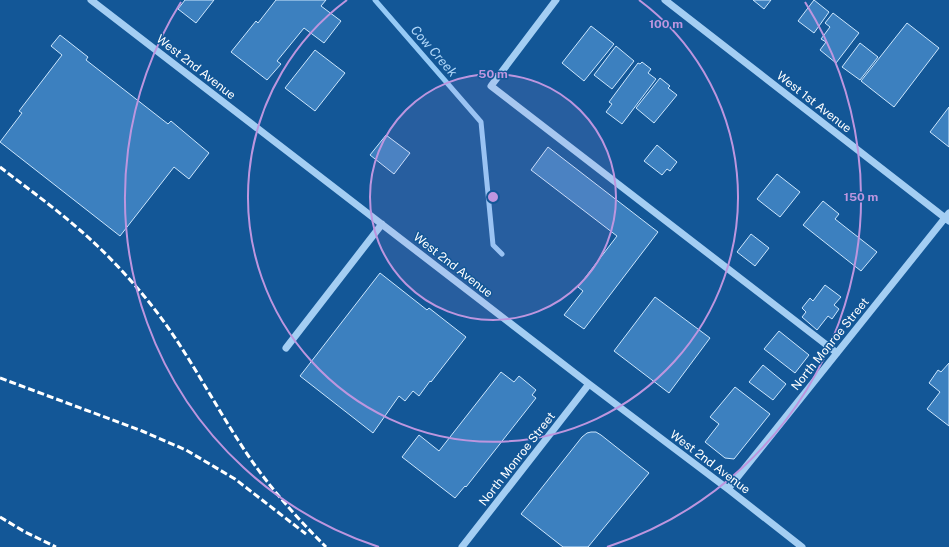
<svg xmlns="http://www.w3.org/2000/svg" width="949" height="547" viewBox="0 0 949 547" font-family="'Public Sans',sans-serif">
  <rect width="100%" height="100%" fill="#135797"/>
  <g fill="none" stroke-linecap="round" stroke-linejoin="round">
    <path stroke="#96caf6" stroke-width="5" d="M375,0l106,122 12,123 9,9"/>
  </g>
  <path fill="#3c80bf" stroke="#cce6fd" d="M185,0h29l-18,23 -18,-14z
    M276,0h50l-5,6 20,15 -17,22 -20,-15 -27,33 4,3 -14,16 -36,-28 25,-31 2,2z
    M753,0h18l-7,9z
    M814,0l15,12 -15,21 -16,-12z
    M833,13l26,20 -23,30 -16,-13 6,-8 -5,-3 9,-12 -5,-4z
    M907,23l32,25 -45,59 -33,-26z
    M591,26l23,18 -30,37 -22,-18z
    M60,35l28,22 -2,3 82,64 3,-3 38,32 -20,26 -15,-12 -54,69 -120,-94 22,-29 -3,-2 43,-56 -11,-9z
    M860,43l18,14 -18,23 -18,-13z
    M616,46l18,15 -22,28 -18,-14z
    M315,50l30,23 -30,38 -30,-23z
    M642,62l9,7 -3,4 8,6 -34,45 -16,-12 6,-8 -3,-2 29,-39 2,1z
    M660,78l10,8 -2,2 9,7 -23,28 -18,-15z
    M949,107v40l-19,-15z
    M386,135l24,18 -16,21 -24,-19z
    M657,145l20,17 -7,9 -3,-2 -5,6 -18,-14z
    M548,147l110,85 -74,97 -20,-14 19,-24 -5,-4 39,-51 -86,-66z
    M777,174l23,18 -20,25 -23,-18z
    M823,201l16,13 -4,5 42,33 -16,19 -58,-46z
    M751,234l18,14 -14,18 -18,-14z
    M380,273l47,37 2,-2 37,29 -35,45 -1,-1 -11,15 -6,-5 -8,10 -6,-5 -26,37 -73,-57z
    M825,285l16,12 -7,8 5,4 -7,10 -4,-3 -11,14 -15,-13 4,-5 -4,-4 8,-10 3,3z
    M655,297l55,41 -41,55 -55,-42z
    M779,331l30,24 -14,18 -31,-24z
    M949,363v63l-22,-17 13,-17 -11,-9 9,-13 3,2z
    M763,365l23,19 -13,16 -24,-18z
    M501,372l13,10 5,-6 17,14 -4,5 4,3 -70,89 -1,-1 -10,12 -53,-41 17,-22 20,16z
    M735,387l35,27 -36,45 -9,-1 -20,-16 14,-18 -9,-7z
    M591,432h5l5,3 48,38 -61,74h-25l-42,-33 61,-77 5,-4z"/>
  <g fill="none" stroke-linecap="round" stroke-linejoin="round">
    <path stroke="#a4cef3" stroke-width="7" d="M91,0l498,384 139,105 74,58
      M556,0l-65,86 346,267
      M665,0l284,221
      M286,348l96,-124
      M728,489l221,-276
      M462,547l127,-163"/>
    <path stroke="#fff" stroke-width="3" stroke-dasharray="7 3" stroke-linecap="butt" d="M0,167c27,21 55,41 81,64 22,19 44,42 63,65 37,44 63,96 94,144 25,40 54,73 88,107
      M0,378l142,53 44,19 49,29 71,55
      M0,517l25,15 31,15"/>
  </g>
  <circle cx="493" cy="197" r="123" fill="#bd96df" fill-opacity=".12"/>
  <g fill="none" stroke="#bd96df" stroke-width="2">
    <circle cx="493" cy="197" r="123"/>
    <path d="M639 0A245 245 0 1 1 347 0"/>
    <path d="M379 547A368 368 0 0 1 181 2M805 2A368 368 0 0 1 607 547"/>
  </g>
  <g text-anchor="middle" dominant-baseline="central" stroke-width="3" stroke-linejoin="round" paint-order="stroke">
    <g font-size="12" fill="#fff" stroke="#135797">
      <text transform="translate(196 67) rotate(38)">West 2nd Avenue</text>
      <text transform="translate(814 102) rotate(38)">West 1st Avenue</text>
      <text transform="translate(453 265) rotate(38)">West 2nd Avenue</text>
      <text transform="translate(830 344) rotate(-51)">North Monroe Street</text>
      <text transform="translate(517 459) rotate(-52)">North Monroe Street</text>
      <text transform="translate(710 462) rotate(37)">West 2nd Avenue</text>
    </g>
    <g font-size="13" font-style="italic" fill="#b0d7f9" stroke="#135797">
      <text transform="translate(434 51) rotate(49)">Cow Creek</text>
    </g>
  </g>
  <circle cx="493" cy="197" r="6" fill="#bd96df" stroke="#135797" stroke-width="2"/>
  <g font-size="12" text-anchor="middle" font-weight="bold" fill="#bd96df" stroke="#135797" stroke-width="3" stroke-linejoin="round" paint-order="stroke">
    <text x="666" y="28">100 m</text>
    <text x="493" y="78">50 m</text>
    <text x="861" y="201">150 m</text>
  </g>
</svg>
